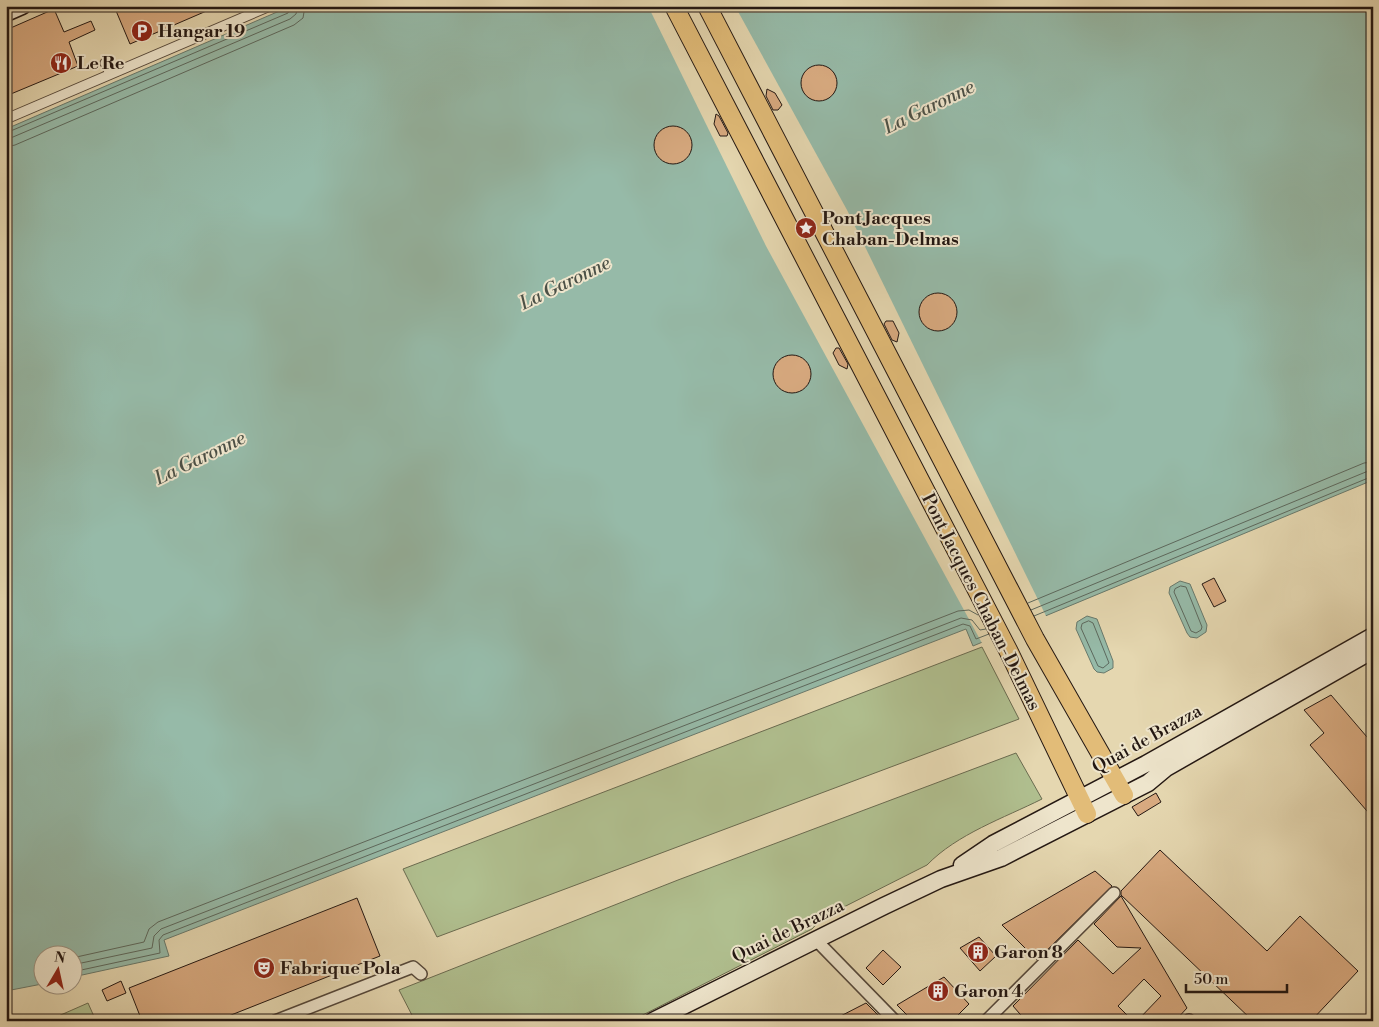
<svg xmlns="http://www.w3.org/2000/svg" width="1379" height="1027" viewBox="0 0 1379 1027" font-family="'Libre Bodoni',serif">
  <rect width="100%" height="100%" fill="#e5d7b0"/>
  <filter id="stains"><feTurbulence type="fractalNoise" baseFrequency=".004" numOctaves="4"/><feColorMatrix values="0 0 0 0 .2 0 0 0 0 .09 0 0 0 0 .02 0 0 0 .5 -.17"/></filter>
  <radialGradient id="worn" r=".72"><stop offset=".6" stop-color="#630" stop-opacity="0"/><stop offset="1" stop-color="#630" stop-opacity=".3"/></radialGradient>
  <path fill="#b0bf8f" stroke="#6a6b50" d="M982,647l37,72 -582,218 -34,-68z
    M1016,753l26,46c-38,19 -85,35 -115,66l-105,53 -10,11 -181,92h-216l-16,-31 279,-110z
    M88,1003l8,18h-49z"/>
  <path fill="#96baa8" stroke="#68796c" d="M291,6h1082v474l-400,166 -7,-17 -802,311 5,16 -96,21 -1,-23h-30v30l-36,7v-862z
    M1180,581l10,3 17,41 -1,7 -9,6 -7,-1 -3,-4 -18,-40 1,-6z
    M1087,616l10,3 16,42v7l-9,5 -7,-1 -3,-3 -18,-40 1,-7z"/>
  <path fill="#e5d7b0" d="M648,6h87l112,204 200,408 -64,27 -217,-399z"/>
  <g fill="none" stroke-linecap="round" stroke-linejoin="round">
    <path stroke="#5c685d" stroke-width="1" d="M6,133l282,-120 3,-7
      M6,140l284,-121 6,-5 2,-8
      M6,147l9,-2 279,-120 9,-7 2,-12
      M1181,586l5,1 16,40 -1,3 -5,3 -5,-2 -17,-39 1,-3z
      M1028,603l336,-140 9,-1
      M1031,610l342,-141
      M1034,616l339,-140
      M1089,621l4,2 16,40 -6,5 -5,-2 -17,-38 1,-4z
      M72,958l72,-16 5,-13 9,-7 800,-311 11,-1 9,5
      M72,965l80,-17 2,-12 7,-7 800,-311 11,2 8,10 6,-1
      M72,972l88,-19 -1,-13 4,-5 800,-311 7,2 6,13 13,-5"/>
  </g>
  <path fill="#d8aa80" stroke="#231712" d="M114,6h104l-88,38z
    M54,9l10,23 27,-11 4,9 -26,12 9,24 -72,30v-66z
    M801 83a18 18 0 1 1 36 0a18 18 0 1 1-36 0Z
    M767,89l8,4 7,12 -4,5h-5l-7,-14z
    M716,114l3,2 9,17 -1,3h-7l-6,-12z
    M654 145a19 19 0 1 1 38 0a19 19 0 1 1-38 0Z
    M919 312a19 19 0 1 1 38 0a19 19 0 1 1-38 0Z
    M886,321h7l6,12 -2,9 -5,-2 -8,-16z
    M836,348h3l9,16 -1,5 -8,-4 -6,-12z
    M773 374a19 19 0 1 1 38 0a19 19 0 1 1-38 0Z
    M1214,578l12,23 -12,6 -12,-23z
    M1331,695l42,49v74l-63,-73 14,-12 -20,-23z
    M1156,793l5,9 -23,14 -6,-9z
    M1160,850l107,101 33,-35 58,55 -47,50h-58l-132,-126v-4z
    M1095,871l17,15 -75,74 -35,-35z
    M1121,896l66,112 -12,13h-38l24,-25 -17,-17 -26,27 15,15h-107l-13,-15 65,-66 35,34 28,-26 -24,-1 -23,-23z
    M357,898l23,58 -164,65h-74l-13,-33z
    M979,937l17,19 -16,15 -20,-23z
    M883,950l18,17 -18,18 -17,-17z
    M944,977l25,27 -17,17h-39l-16,-16z
    M121,981l5,12 -19,8 -5,-11z
    M866,1003l18,18h-53z"/>
  <g fill="none" stroke-linecap="round" stroke-linejoin="round">
    <g stroke="#54473a" stroke-width="11">
      <path id="pedestrian" d="M105,63l5,11
        M6,119l264,-113"/>
    </g>
    <g stroke="#54473a" stroke-width="14">
      <path id="minor" d="M816,940l79,81
        M275,1021l138,-54 8,7
        M986,1021l128,-128
        M1188,1021l1,-1"/>
    </g>
    <g stroke="#231712" stroke-width="19">
      <path id="secondary" d="M6,13l16,-7
        M962,865l31,-21 153,-80 227,-128
        M653,1021l231,-115 57,-27 60,-21 147,-75 18,-15 207,-118"/>
    </g>
    <g stroke="#231712" stroke-width="20">
      <path id="primary" d="M674,6l335,646 78,162
        M707,6l328,633 89,156"/>
    </g>
    <use href="#pedestrian" stroke="#eee5cc" stroke-width="9"/>
    <use href="#minor" stroke="#eee5cc" stroke-width="11"/>
    <use href="#secondary" stroke="#eee5cc" stroke-width="16"/>
    <use href="#primary" stroke="#e2bc78" stroke-width="18"/>
  </g>
  <defs>
    <g id="parking-disc" transform="scale(1.125)"><circle r="9.5" fill="#8f2418" stroke="#eee5cc"/><path d="M-3.5-5.5H1a3.5 3.5 0 0 1 0 7H-1V5.5H-3.5ZM-1-3.4V-.6H.8a1.4 1.4 0 0 0 0-2.8Z" fill="#fff"/></g>
    <g id="restaurant-disc" transform="scale(1.125)"><circle r="9.5" fill="#8f2418" stroke="#eee5cc"/><path d="M-5-6h1v4h1v-4h1v4h1v-4h1v5L-1.5 .5V6h-2V.5L-5-1ZM5-6V6H3V1.5H1.5Q1.5-4 5-6Z" fill="#fff"/></g>
    <g id="sight-disc" transform="scale(1.125)"><circle r="9.5" fill="#8f2418" stroke="#eee5cc"/><path d="M0-6L1.8-2.2L6-1.7L2.9 1.2L3.7 5.4L0 3.3L-3.7 5.4L-2.9 1.2L-6-1.7L-1.8-2.2Z" fill="#fff"/></g>
    <g id="building-disc" transform="scale(1.125)"><circle r="9.5" fill="#8f2418" stroke="#eee5cc"/><path d="M-4-6H4V6H1V3H-1V6H-4ZM-2.5-4.3h1.7v1.8h-1.7ZM.8-4.3h1.7v1.8H.8ZM-2.5-1h1.7V.8h-1.7ZM.8-1h1.7V.8H.8Z" fill="#fff"/></g>
    <g id="theatre-disc" transform="scale(1.125)"><circle r="9.5" fill="#8f2418" stroke="#eee5cc"/><path d="M-5-5.5Q0-4 5-5.5V0Q5 5 0 6Q-5 5-5 0ZM-3.3-2.5H-1v1.5H-3.3ZM1-2.5H3.3v1.5H1ZM-2.8 1Q0 5.5 2.8 1Z" fill="#fff"/></g>
  </defs>
  <g fill-rule="evenodd">
    <use href="#parking-disc" x="142" y="31"/>
    <use href="#restaurant-disc" x="61" y="63"/>
    <use href="#sight-disc" x="806" y="228"/>
    <use href="#building-disc" x="978" y="952"/>
    <use href="#theatre-disc" x="264" y="968"/>
    <use href="#building-disc" x="938" y="991"/>
  </g>
  <g text-anchor="middle" dominant-baseline="central" stroke-width="4" stroke-linejoin="round" paint-order="stroke">
    <g font-size="18" font-weight="bold" fill="#231712" stroke="#eee5cc" text-anchor="start">
      <text x="158" y="31">Hangar 19</text>
      <text x="77" y="63">Le Re</text>
      <text x="822" y="218">Pont Jacques<tspan x="822" dy="21">Chaban-Delmas</tspan></text>
      <text x="994" y="952">Garon 8</text>
      <text x="280" y="968">Fabrique Pola</text>
      <text x="954" y="991">Garon 4</text>
    </g>
    <g font-size="18" fill="#231712" stroke="#eee5cc">
      <text transform="translate(981 602) rotate(63)">Pont Jacques Chaban-Delmas</text>
      <text transform="translate(1147 739) rotate(-29)">Quai de Brazza</text>
      <text transform="translate(788 931) rotate(-26)">Quai de Brazza</text>
    </g>
    <g font-size="19" font-style="italic" fill="#4b5046" stroke="#eee5cc">
      <text transform="translate(929 107) rotate(-26)">La Garonne</text>
      <text transform="translate(565 283) rotate(-26)">La Garonne</text>
      <text transform="translate(200 458) rotate(-26)">La Garonne</text>
    </g>
  </g>
  <rect width="1379" height="1027" fill="none" stroke="#e5d7b0" stroke-width="25"/>
  <rect x="8" y="8" width="1364" height="1012" fill="none" stroke="#231712" stroke-width="2.5"/>
  <rect x="12" y="12" width="1354" height="1002" fill="none" stroke="#231712"/>
  <g transform="translate(58 970) rotate(9)"><circle r="24" fill="#eee5cc" stroke="#9d9382"/>
  <path d="M0-4L9 19L0 12L-9 19Z" fill="#8f2418"/>
  <text y="-8" font-size="14" font-weight="bold" text-anchor="middle" fill="#231712">N</text>
  </g>
  <path d="M1186 984v8h101v-8" fill="none" stroke="#231712" stroke-width="2.5"/>
  <text x="1194" y="984" font-size="15" fill="#231712" stroke="#eee5cc" stroke-width="4" paint-order="stroke">50 m</text>
  <rect width="100%" height="100%" filter="url(#stains)"/>
  <rect width="100%" height="100%" fill="url(#worn)"/>
</svg>
